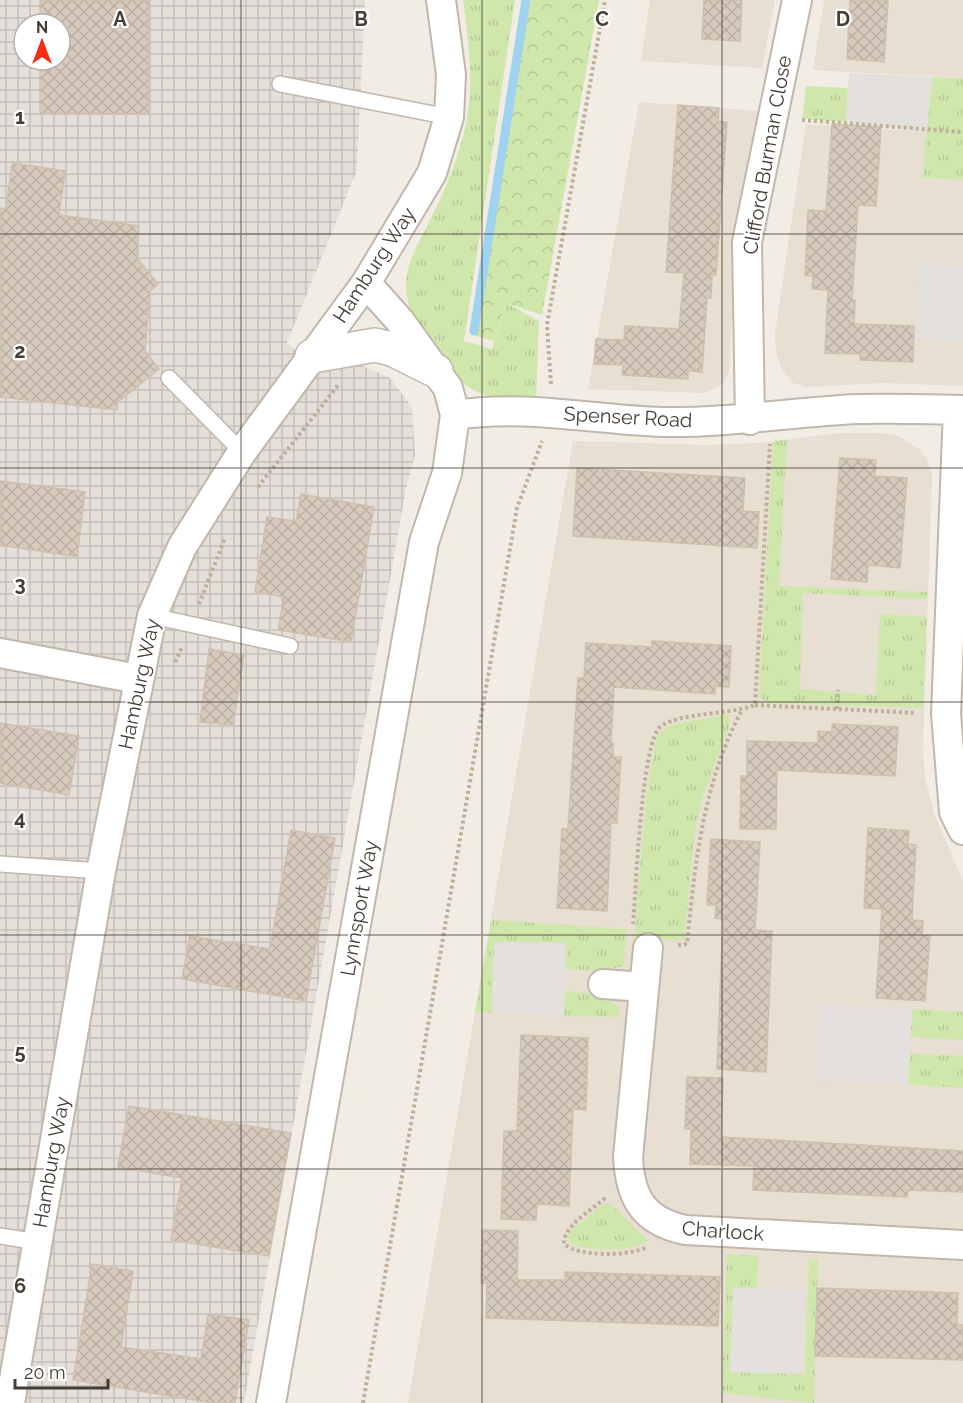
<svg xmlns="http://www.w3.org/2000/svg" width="963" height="1403" viewBox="0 0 963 1403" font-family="Raleway,sans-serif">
  <defs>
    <pattern id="industrial-grid" width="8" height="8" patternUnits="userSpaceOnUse" patternTransform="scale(1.5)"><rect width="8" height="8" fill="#e4dfd9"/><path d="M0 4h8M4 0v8" fill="none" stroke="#c5c0bb"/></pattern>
    <pattern id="grass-tufts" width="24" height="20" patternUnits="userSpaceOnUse" patternTransform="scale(1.5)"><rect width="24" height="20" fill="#d0e7ac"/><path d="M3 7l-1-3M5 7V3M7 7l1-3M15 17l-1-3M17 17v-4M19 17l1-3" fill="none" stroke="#b4c795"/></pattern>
    <pattern id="forest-crowns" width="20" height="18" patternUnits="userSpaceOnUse" patternTransform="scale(1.5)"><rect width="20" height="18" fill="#d0e7ac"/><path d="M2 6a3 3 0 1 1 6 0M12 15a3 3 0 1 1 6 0" fill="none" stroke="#b4c795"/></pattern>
    <pattern id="building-cross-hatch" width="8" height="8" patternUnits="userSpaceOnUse" patternTransform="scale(1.5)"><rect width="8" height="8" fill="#d7cbbd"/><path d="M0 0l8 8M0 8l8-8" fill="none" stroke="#baafa3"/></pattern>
  </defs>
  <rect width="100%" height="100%" fill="#f2ede4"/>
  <path fill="#e6dfd2" d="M650,0h125l-13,68 -121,-7z
    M824,0h139v78l-150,-8z
    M639,102l119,9 -22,128 -7,133 -6,12 -18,9 -117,-4z
    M806,124l121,8 -5,46 41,2v206l-78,-3 -79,4 -13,-4 -11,-13 -6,-18 -1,-19z
    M839,433h45l15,3 20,13 8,10 5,17 -9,274 2,27 9,36 29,68v522h-555l165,-962 132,4 54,-2z"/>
  <path fill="url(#industrial-grid)" fill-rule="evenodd" d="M0,0h365l-8,170 -70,173 32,29 37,-9 34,15 22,29 3,48 -9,34 -162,914h-244zM24,24h36v36h-36z"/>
  <path fill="url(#grass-tufts)" d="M463,0h52l-51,341 28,8 14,-46 33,18 -3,81c-59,-6 -66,-4 -102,-53 -46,-61 -28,-81 2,-141 13,-26 26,-61 31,-90 7,-38 1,-80 -4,-118z
    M932,77l31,1v102l-41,-2z
    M806,86l42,2 -2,34 -44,-3z
    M787,440l-8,146 149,6 -1,7 -124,-6 -3,96 76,6 4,-81 47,3 -4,91 -156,-5 -8,-7 14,-255z
    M728,714l2,10 -28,75 -7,32 -11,109 -50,-2 12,-139 11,-64 14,-10z
    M491,920l136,9 -3,37 -21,5 -38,-2v-26l-71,-1 -2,70 -17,1z
    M565,991l35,3 19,13v10l-55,-1z
    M912,1009l51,3v28l-53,-3z
    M910,1053l53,3v32l-55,-4z
    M610,1203l38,38c-16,11 -61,10 -77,3l-3,-7 3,-6 32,-27z
    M727,1254l31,2 -1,32h-24l-3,84 75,2 4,-115h9l-4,144 -92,-10z"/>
  <path fill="url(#forest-crowns)" d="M527,0h72l-57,315 -36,-12 -12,38 -18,-5z"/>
  <path fill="#e3e0dd" d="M849,73l83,4 -5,55 -81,-10z
    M921,264l42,2v75l-46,-3z
    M494,942l72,1 -2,73 -72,-4z
    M820,1004l92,5 -4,75 -92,-4z
    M733,1288l71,2 -3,84 -71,-2z"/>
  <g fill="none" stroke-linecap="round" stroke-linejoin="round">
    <path stroke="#a0d3f0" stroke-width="9" d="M474,331l52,-331"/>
  </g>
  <path fill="url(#building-cross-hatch)" stroke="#cfc0ad" stroke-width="1.5" d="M40,0h109v114l-109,-1v-53h20v-36h-20z
    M704,0h38l-2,41 -38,-2z
    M850,0h38l-4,62 -37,-3z
    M678,105l41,3 -1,13 9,1 -11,153h-4l-1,23h-4l-5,74 -14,-1v8l-66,-4 1,-10 -29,-1 2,-25 28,1 1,-14 54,3 5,-56 -18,-1z
    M832,124l49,3 -5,79 -18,-1 -6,95h3l-1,24 60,2 -1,36 -53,-2v-6l-35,-1 3,-63 -16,-1 1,-13 -8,-1 3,-65 18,1z
    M12,163l53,8 -6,44 80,11 -2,32 21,26 -8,7 -5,60 14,18 -41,33 -1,8 -117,-13v-189l6,1z
    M840,458l36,2 -1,16 32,2 -7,90 -32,-3 -1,17 -36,-3z
    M577,468l168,10 -2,33 16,1 -2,36 -184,-12z
    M0,481l85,11 -8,65 -77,-12z
    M301,494l73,13 -23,135 -73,-12 6,-33 -29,-5 12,-75 29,4z
    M652,641l79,5 -2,41 -14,-1v8l-101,-7 -3,56h2v14h8l-4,66h-6l-4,88 -50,-3 5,-79h6l10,-151h6l2,-35 66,4z
    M209,649l35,6 -11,70 -33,-3z
    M0,723l79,13 -10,59 -69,-12z
    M832,724l66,3 -3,49 -118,-6 -1,59h-36l1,-53h6v-35l71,2v-12l14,1z
    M868,828l41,3 -1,13 8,1 -4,75 11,1 -1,14 8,1 -5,65 -49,-3 6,-89 -18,-1z
    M291,830l44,8 -29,163 -124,-22 8,-43 80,13z
    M711,839l49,3 -5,88 17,1 -6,141 -49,-3 6,-150 -8,-1 1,-13h-9z
    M521,1035l67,3 -2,72 -13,-1 -4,97 -32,-2 -1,16 -35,-1 3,-88h13z
    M687,1077l36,1 -2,59 242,14v41l-55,-2 -1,7 -154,-7 1,-24 -64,-2 1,-35h-6z
    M129,1106l162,27 -22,123 -98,-16 11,-62 -64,-11z
    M482,1230l36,1 -1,49h48v-8l155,5 -2,49 -232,-8 1,-35h-6z
    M92,1264l41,7 -12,76 80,12 7,-45 41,6 -14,83h-23l-139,-23z
    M817,1288l141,5 -1,32h6v35l-148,-4z"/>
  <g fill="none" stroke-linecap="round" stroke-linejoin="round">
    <g stroke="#c1b7aa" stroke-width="18">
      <path id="service" d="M280,84l169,33
        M169,378l73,74
        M152,616l138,30
        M0,864l101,7
        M0,1236l37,6"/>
    </g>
    <g stroke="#c1b7aa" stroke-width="32">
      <path id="minor" d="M366,283l34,38 48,67 7,27c70,-11 138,5 208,7 66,1 130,-10 195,-13 35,-1 70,0 105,1
        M958,410l-12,304 8,98 9,18
        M750,420l-3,-178 50,-242
        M0,653l138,26
        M648,948l-20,209c2,41 16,65 58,73l277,15
        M603,984l41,3
        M10,1403l91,-532 51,-255 30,-69 60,-95 124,-169 66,-110 17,-56 2,-42 -10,-75
        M271,1403l153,-861 23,-69 8,-58"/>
    </g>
    <g stroke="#c1b7aa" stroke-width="36">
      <path id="tertiary" d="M312,356l63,-11 17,4 44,22"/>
    </g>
    <path stroke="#bfaf98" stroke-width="4" stroke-dasharray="3 3" stroke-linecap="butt" d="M802,120l161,12
      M551,384l-4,-59 58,-325
      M258,487l81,-103
      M199,604l26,-66
      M175,662l7,-15
      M755,705l161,8
      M837,709l1,-19
      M633,924c3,-31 8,-184 28,-198 22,-14 68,-11 94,-21l15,-261
      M678,945l9,-1c8,-81 16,-161 55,-234
      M605,1198c-13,12 -42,28 -41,46 15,13 63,12 81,4
      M363,1403l154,-895 25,-67"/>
    <use href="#service" stroke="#fff" stroke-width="15"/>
    <use href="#minor" stroke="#fff" stroke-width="28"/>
    <use href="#tertiary" stroke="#fff" stroke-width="33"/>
  </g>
  <path fill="none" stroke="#443d34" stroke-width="1.5" stroke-opacity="0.55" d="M241,0v1403M482,0v1403M722,0v1403M0,234h963M0,468h963M0,702h963M0,935h963M0,1169h963"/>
  <g text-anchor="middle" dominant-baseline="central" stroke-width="4.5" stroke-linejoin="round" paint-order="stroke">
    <g font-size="20" fill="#443d34" stroke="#fff">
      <text transform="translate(767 155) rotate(-80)">Clifford Burman Close</text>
      <text transform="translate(374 265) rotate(-57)">Hamburg Way</text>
      <text transform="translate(628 417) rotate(3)">Spenser Road</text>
      <text transform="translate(139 684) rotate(-78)">Hamburg Way</text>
      <text transform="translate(359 908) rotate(-80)">Lynnsport Way</text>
      <text transform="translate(51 1162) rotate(-80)">Hamburg Way</text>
      <text transform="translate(723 1231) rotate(4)">Charlock</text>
    </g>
  </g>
  <g font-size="20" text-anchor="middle" font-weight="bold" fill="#443d34" stroke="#fff" stroke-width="4.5" stroke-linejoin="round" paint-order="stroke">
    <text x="120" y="26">A</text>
    <text x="361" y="26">B</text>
    <text x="602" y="26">C</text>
    <text x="843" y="26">D</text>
    <text x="20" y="124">1</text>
    <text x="20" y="358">2</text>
    <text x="20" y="591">3</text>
    <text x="20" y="825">4</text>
    <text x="20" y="1059">5</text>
    <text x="20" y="1293">6</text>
  </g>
  <g transform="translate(42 42)"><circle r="28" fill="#ffffff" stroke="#b4b1ae" stroke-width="1.5"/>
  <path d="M0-4.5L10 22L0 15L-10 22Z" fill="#fa2a13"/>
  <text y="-9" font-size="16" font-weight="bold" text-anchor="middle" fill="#443d34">N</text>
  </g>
  <path d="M15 1379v9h93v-9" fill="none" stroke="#443d34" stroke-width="3"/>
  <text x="24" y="1379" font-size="18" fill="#443d34" stroke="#ffffff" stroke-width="4.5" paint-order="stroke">20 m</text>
</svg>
